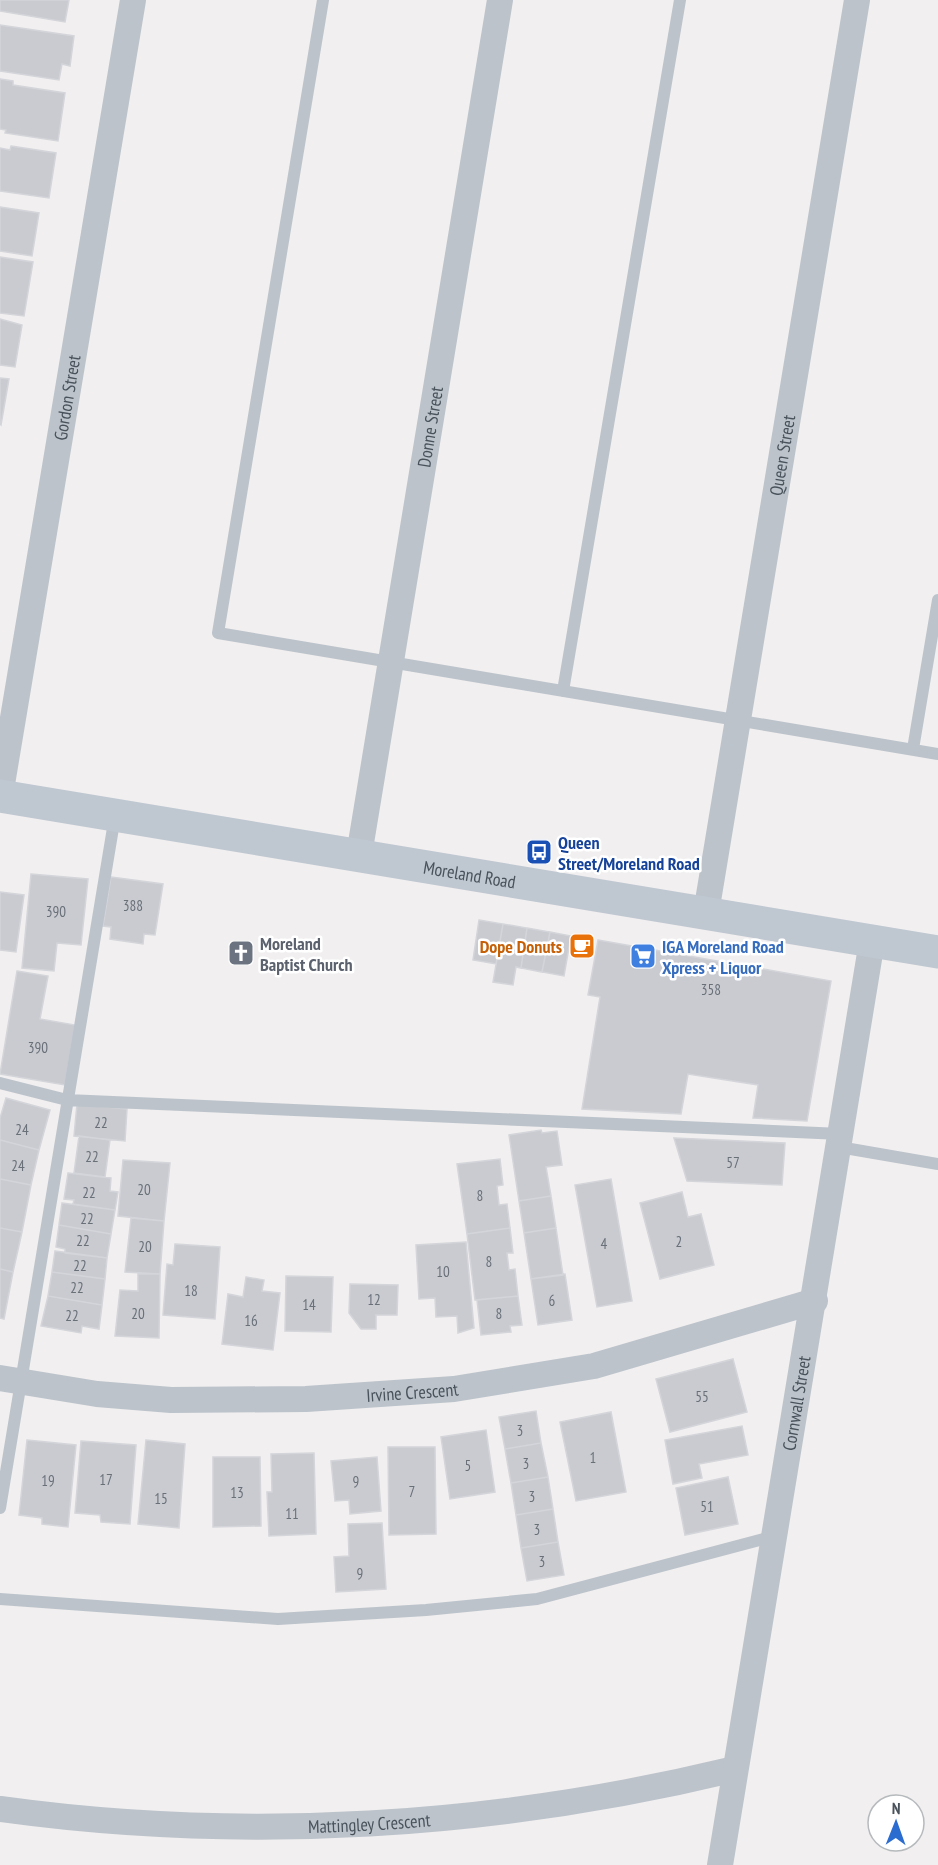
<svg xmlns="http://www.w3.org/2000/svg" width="938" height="1865" viewBox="0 0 938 1865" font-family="'PT Sans Narrow',sans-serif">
  <rect width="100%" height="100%" fill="#f1efef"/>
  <path fill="#c9cbd1" stroke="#d4d5da" stroke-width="1.5" d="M0,0h69l-4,22 -65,-11z
    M0,25l74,11 -4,30 -8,-2 -3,16 -59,-9z
    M0,79l13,2v4l52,8 -7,48 -53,-8 1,-3 -6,-1z
    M11,146l45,7 -7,45 -49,-7v-43l10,2z
    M0,207l39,6 -7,43 -32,-5z
    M0,257l33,5 -9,54 -24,-3z
    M0,319l22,6 -7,42 -15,-2z
    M0,378l9,1 -8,46 -1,-1z
    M31,874l57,5 -7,66 -24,-2 -3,28 -32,-3z
    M111,877l52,7 -8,51 -11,-1 -1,10 -33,-5 1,-12 -8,-1z
    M0,892l24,3 -8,57 -16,-2z
    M479,920l24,4 -7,40 -23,-4z
    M503,924l24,4 -6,40 -5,-1 -3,18 -20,-3z
    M527,928l23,4 -8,40 -21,-4z
    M550,932l21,4 -7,40 -22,-4z
    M598,940l233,41 -24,140 -54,-3 5,-33 -70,-11 -7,40 -99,-5 18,-112 -12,-2z
    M17,971l31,5 -8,43 35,6 -10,60 -65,-11z
    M6,1098l44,12 -11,40 -39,-10v-22z
    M77,1104l50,5 -2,32 -51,-5z
    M541,1130l1,3 15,-2 5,34 -16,2 5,29 -32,5 -10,-66z
    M79,1136l31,4 -5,37 -31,-4z
    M674,1138l111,5 -3,42 -95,-4z
    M0,1140l39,10 -8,35 -31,-6z
    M500,1159l3,26 -6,1 2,19 8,-1 3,24 -43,6 -10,-70z
    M123,1160l47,3 -6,58 -46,-5z
    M68,1173l43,5 -1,13 8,1 -3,18 -42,-6 1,-4 -10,-1z
    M0,1179l31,6 -9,47 -22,-4z
    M611,1179l21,122 -35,6 -22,-122z
    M682,1192l6,25 13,-3 13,51 -54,14 -20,-76z
    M551,1196l5,32 -32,5 -5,-32z
    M62,1203l53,7 -4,24 -52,-9z
    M131,1218l33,3 -4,53 -35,-2z
    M59,1225l52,9 -4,24 -42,-5v-4l-9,-2z
    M0,1228l22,4 -9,40 -13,-3z
    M510,1228l3,25h-6l2,17 6,-1 3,27 -43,4 -8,-66z
    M556,1228l7,47 -32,4 -7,-46z
    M466,1242l8,86 -16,5 -1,-17 -21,1 -1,-19 -16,1 -3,-54z
    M175,1244l45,3 -5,72 -52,-4 4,-51 6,1z
    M55,1251l52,7 -2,21 -53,-7z
    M0,1269l13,3 -9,47 -4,-1z
    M52,1272l53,7 -3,26 -54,-9z
    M138,1274h22l-1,64 -44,-2 5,-46 18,1z
    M565,1274l7,46 -34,5 -7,-46z
    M286,1276l47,1 -2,55 -46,-1z
    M246,1277l18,3 -2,11 18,2 -7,57 -51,-6 6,-50 15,3z
    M350,1284l48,1 -1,30h-21v14h-15l-12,-16z
    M48,1296l54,9 -3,24 -17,-3 -1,7 -40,-7z
    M518,1296l4,29 -12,1 1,6 -30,3 -4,-35z
    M733,1359l14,53 -77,20 -14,-53z
    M536,1411l5,32 -36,6 -6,-32z
    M611,1412l15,80 -50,9 -16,-79z
    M742,1426l6,29 -49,9 3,14 -29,6 -8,-44z
    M486,1430l9,62 -45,7 -9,-62z
    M27,1440l49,5 -8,82 -26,-3v-6l-23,-3z
    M146,1440l39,4 -6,84 -41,-4z
    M81,1441l55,4 -6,79 -29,-2 -1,-7 -25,-2z
    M541,1443l7,34 -37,6 -6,-34z
    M388,1447h47l1,87 -47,1z
    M314,1453l2,81 -47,2 -2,-44h5l-1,-38z
    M213,1457h47l1,69 -48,1z
    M377,1457l4,54 -31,3 -1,-14 -14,1 -4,-40z
    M548,1477l5,32 -37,6 -5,-32z
    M728,1477l10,47 -53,11 -9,-47z
    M553,1509l5,33 -37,6 -5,-33z
    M382,1523l4,66 -50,3 -2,-35 15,-1 -1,-32z
    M558,1542l6,33 -37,6 -6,-33z"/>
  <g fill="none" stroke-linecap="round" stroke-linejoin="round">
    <path stroke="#bcc3cb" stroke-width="12" d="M323,0l-105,633 720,121
      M563,691l117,-691
      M913,749l25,-149
      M0,1083l67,17 774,34
      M839,1147l99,17
      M0,1508l115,-692
      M0,1599l278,20 148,-9 111,-11 238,-63"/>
    <g stroke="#bcc3cb" stroke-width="26">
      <path id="s1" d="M0,796l133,-796"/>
      <path id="s2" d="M359,855l141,-855"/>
      <path id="s3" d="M706,913l151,-913"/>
      <path id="s4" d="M0,1378l97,16 74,6 135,-1 148,-10 140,-23 221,-65"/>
      <path id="s5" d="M0,1809c245,34 495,18 735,-40"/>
      <path id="s6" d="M720,1865l152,-924"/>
    </g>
    <path stroke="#bfc7d1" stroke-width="33" id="s7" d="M0,796l938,156"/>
  </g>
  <defs>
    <g id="bus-square" transform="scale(1.35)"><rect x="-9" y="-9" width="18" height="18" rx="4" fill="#1a4fb4" stroke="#fff"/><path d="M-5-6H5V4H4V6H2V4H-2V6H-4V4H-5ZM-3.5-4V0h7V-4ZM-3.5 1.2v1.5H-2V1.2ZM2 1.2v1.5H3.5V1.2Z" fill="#fff"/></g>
    <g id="cafe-square" transform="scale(1.35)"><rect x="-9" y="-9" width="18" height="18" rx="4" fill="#e8710a" stroke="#fff"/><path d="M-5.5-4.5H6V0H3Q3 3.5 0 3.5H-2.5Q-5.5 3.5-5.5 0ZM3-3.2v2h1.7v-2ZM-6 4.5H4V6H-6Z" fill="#fff"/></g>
    <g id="church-square" transform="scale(1.35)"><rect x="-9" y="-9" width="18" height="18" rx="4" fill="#6b7280" stroke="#fff"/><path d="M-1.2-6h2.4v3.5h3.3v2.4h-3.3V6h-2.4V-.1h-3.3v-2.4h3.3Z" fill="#fff"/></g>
    <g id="supermarket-square" transform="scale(1.35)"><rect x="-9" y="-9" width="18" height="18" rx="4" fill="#3f7fe0" stroke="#fff"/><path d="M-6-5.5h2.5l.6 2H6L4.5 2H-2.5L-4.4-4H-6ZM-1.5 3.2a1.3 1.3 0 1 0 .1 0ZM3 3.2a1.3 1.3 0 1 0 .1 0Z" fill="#fff"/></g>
  </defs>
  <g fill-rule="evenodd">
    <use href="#bus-square" x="539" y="852"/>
    <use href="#cafe-square" x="582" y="946"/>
    <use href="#church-square" x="241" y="953"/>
    <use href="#supermarket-square" x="643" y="956"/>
  </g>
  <g text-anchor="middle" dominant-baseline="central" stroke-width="5" stroke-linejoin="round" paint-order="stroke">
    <g font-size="15" fill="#697078">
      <text x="133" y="905">388</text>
      <text x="56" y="911">390</text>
      <text x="711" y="989">358</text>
      <text x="38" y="1047">390</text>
      <text x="101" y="1122">22</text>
      <text x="22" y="1129">24</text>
      <text x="92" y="1156">22</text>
      <text x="733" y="1162">57</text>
      <text x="18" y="1165">24</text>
      <text x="144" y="1189">20</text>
      <text x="89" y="1192">22</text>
      <text x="480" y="1195">8</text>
      <text x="87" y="1218">22</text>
      <text x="83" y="1240">22</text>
      <text x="679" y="1241">2</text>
      <text x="604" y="1243">4</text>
      <text x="145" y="1246">20</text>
      <text x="489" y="1261">8</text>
      <text x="80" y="1265">22</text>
      <text x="443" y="1271">10</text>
      <text x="77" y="1287">22</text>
      <text x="191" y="1290">18</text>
      <text x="374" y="1299">12</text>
      <text x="552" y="1300">6</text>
      <text x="309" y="1304">14</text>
      <text x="138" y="1313">20</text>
      <text x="499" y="1313">8</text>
      <text x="72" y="1315">22</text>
      <text x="251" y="1320">16</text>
      <text x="702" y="1396">55</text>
      <text x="520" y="1430">3</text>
      <text x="593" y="1457">1</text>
      <text x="526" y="1463">3</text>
      <text x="468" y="1465">5</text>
      <text x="106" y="1479">17</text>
      <text x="48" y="1480">19</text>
      <text x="356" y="1481">9</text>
      <text x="412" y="1491">7</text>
      <text x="237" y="1492">13</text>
      <text x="532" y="1496">3</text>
      <text x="161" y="1498">15</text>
      <text x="707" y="1506">51</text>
      <text x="292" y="1513">11</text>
      <text x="537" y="1529">3</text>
      <text x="542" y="1561">3</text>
      <text x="360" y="1573">9</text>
    </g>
    <g font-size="18" fill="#49525b" stroke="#fff">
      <text stroke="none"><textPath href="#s1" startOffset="404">Gordon Street</textPath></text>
      <text stroke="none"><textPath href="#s2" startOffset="434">Donne Street</textPath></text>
      <text stroke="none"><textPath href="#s3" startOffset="464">Queen Street</textPath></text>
      <text stroke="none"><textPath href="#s7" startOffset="476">Moreland Road</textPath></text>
      <text stroke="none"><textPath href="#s4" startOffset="414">Irvine Crescent</textPath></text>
      <text stroke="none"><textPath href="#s6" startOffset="468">Cornwall Street</textPath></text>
      <text stroke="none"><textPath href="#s5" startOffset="370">Mattingley Crescent</textPath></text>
    </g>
    <g font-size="18" font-weight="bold" fill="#164399" stroke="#fff" text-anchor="start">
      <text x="558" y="842">Queen<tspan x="558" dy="21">Street/Moreland Road</tspan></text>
    </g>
    <g font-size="18" font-weight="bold" fill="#5b616d" stroke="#fff" text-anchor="start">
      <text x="260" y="943">Moreland<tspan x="260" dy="21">Baptist Church</tspan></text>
    </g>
    <g font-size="18" font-weight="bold" fill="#c56008" stroke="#fff" text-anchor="end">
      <text x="562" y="946">Dope Donuts</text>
    </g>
    <g font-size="18" font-weight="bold" fill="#366cbe" stroke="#fff" text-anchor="start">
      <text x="662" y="946">IGA Moreland Road<tspan x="662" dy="21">Xpress + Liquor</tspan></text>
    </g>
  </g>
  <g transform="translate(896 1823) rotate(1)"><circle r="28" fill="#ffffff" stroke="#b6babd" stroke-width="1.5"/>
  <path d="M0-4.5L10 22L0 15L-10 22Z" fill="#2b6cd0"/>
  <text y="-9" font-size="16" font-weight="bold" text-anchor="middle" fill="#49525b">N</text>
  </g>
</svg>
